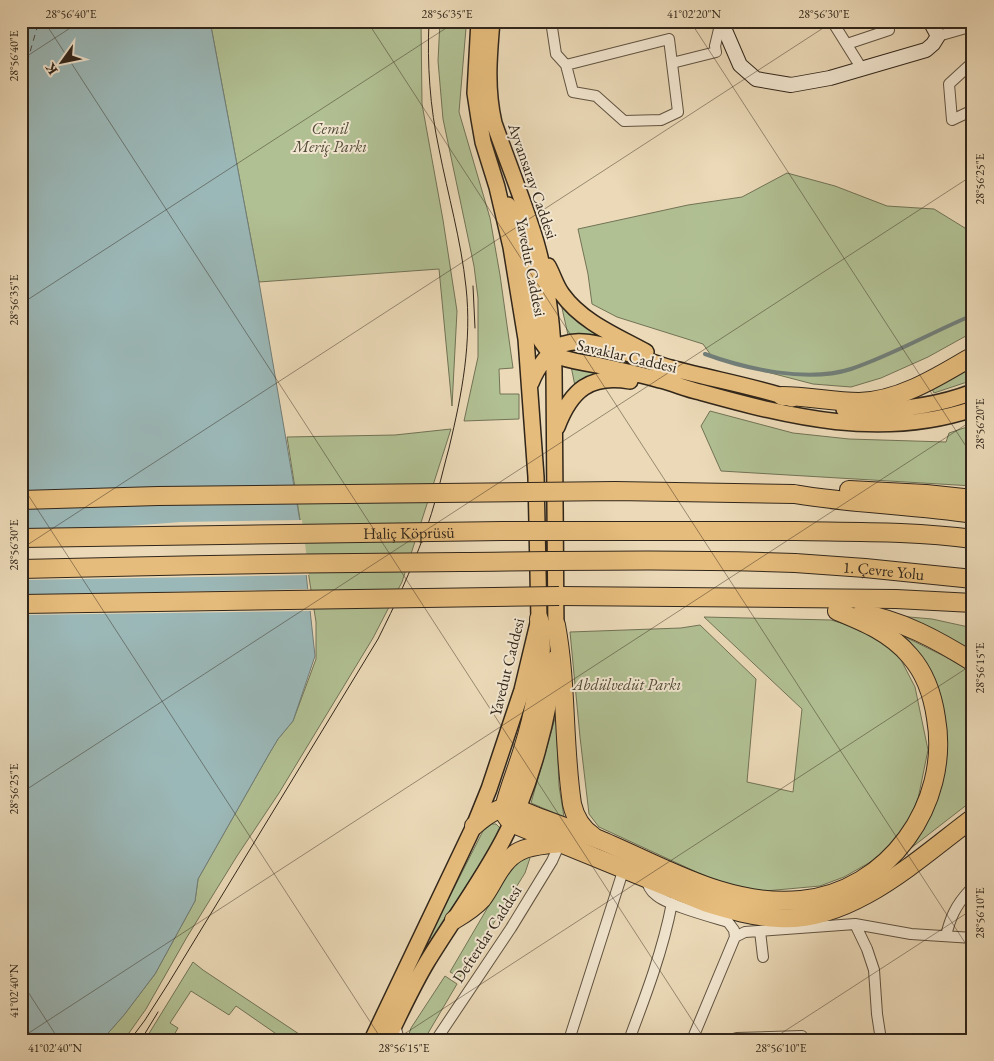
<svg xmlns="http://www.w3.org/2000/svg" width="994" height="1061" viewBox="0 0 994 1061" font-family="'EB Garamond',serif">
  <rect width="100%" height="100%" fill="#ebd9b7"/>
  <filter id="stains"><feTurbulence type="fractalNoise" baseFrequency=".004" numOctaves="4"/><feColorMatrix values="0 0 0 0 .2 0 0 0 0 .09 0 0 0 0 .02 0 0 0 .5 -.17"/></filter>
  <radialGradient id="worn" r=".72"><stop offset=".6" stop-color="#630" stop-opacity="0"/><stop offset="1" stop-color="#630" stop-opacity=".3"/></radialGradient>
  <path fill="#b1c093" stroke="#717356" d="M210,21h211l1,83 21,116 14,91 -5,95 -13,-137 -180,13z
    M440,21h24l2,7 -7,84 31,106 10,57 13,93 -14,1 1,25h19v25l-55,2 14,-64v-59l-4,-32 -31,-147 -5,-58z
    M787,173l48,13 52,20 47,3 39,24v99l-45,25 -47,21 -30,9 -38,-3 -100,-26 -10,-14 -86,-27 -25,-13 -4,-30 -10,-45 110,-24 54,-8z
    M564,307l8,10 38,23c-15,-5 -27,-7 -42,-5l-6,-27z
    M973,365v15l-39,13 -2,-4z
    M571,366l30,8 -26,12z
    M710,411l83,22 56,6 97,3 3,-9 24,-8v61l-252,-15 -20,-45z
    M451,429l-49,153 -29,56 -94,155 -42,63 -50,81 -41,72 -22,31h-22l22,-25 31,-41 40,-73 3,-22 71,-125 9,-15 15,-18 23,-62v-37l-29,-185 108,-2z
    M898,616l34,3 41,9v26z
    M704,617l127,3 40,12 28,24 16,31 13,63 -10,49 -15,33 -29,28 -30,17 -24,9 -66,6 -36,-10 -119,-55 -10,-13 -9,-77 -10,-105 111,-4 19,-3 56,54 -9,103 46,10 9,-83z
    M903,636l41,20 29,17v127l-62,48c36,-48 47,-117 22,-172 -7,-15 -19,-28 -30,-40z
    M556,715l3,71 5,31 -33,-14z
    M492,824h4l5,5 -11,20 -58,90 -3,-2 54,-106z
    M527,857l3,1 -5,15 -65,104 -10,-5 62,-106 9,-7z
    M193,962l10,8 105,70h-23l-49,-34 -7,9 -38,-24 -21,32 8,5 -7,12h-26z
    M445,976l12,8 -33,56h-17l4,-12z"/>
  <path fill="#9bb8b8" stroke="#717e79" d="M21,21h189l49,261 42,245 14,129 -22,65 -15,18 -9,15 -71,125 -3,22 -40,73 -31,41 -22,25h-81z"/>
  <path fill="#ebd9b7" d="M302,520l7,55 -288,5v-50l42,1 118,-9z
    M310,589l3,22 -292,4v-20z"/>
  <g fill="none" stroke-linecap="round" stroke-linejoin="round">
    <path stroke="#717e79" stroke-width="4" d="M705,354c41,15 103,29 146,15 42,-14 81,-37 122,-54"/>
    <path stroke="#4c4a42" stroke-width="1" stroke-dasharray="6 5" stroke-linecap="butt" d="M21,83l18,-62"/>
    <g stroke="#605341" stroke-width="12">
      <path id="street" d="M551,21l5,33 10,11 7,27 23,4 28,25 37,-1 17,-8 -9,-73 -103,26
        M832,21l30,48
        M938,36l35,-10
        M847,44l42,-14
        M973,62l-24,22 3,36 21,-10
        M672,63l44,-11 -1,-6 6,-25
        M646,879c2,6 4,12 10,16 11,10 56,22 72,27l6,8 1,7 10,-5 110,-8 56,10 62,4
        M855,924l12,25 7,21 3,44 4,26
        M760,931l3,26
        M946,936c4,-18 10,-31 23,-45
        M395,1025l4,15
        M436,1040l75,-112 41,-67 8,-18
        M569,1040l55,-172
        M629,1040c17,-45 34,-90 43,-137
        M692,1040l43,-103
        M730,1040l7,-2 65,-2"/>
    </g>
    <g stroke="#31261a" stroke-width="16">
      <path id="secondary" d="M721,21l19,44 16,14 35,6 39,-7 96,-28 7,-6 5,-8 -8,-15"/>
    </g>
    <g stroke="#31261a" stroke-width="18">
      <path id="primary" d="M492,21c-3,35 -6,67 2,102 14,40 30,79 42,119 12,42 17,86 18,129l2,264
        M508,205l15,37 18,99 5,7 14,9c12,4 24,6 37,8 21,5 42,9 63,15 13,3 26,9 40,12 90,25 181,48 273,17
        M548,266c5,9 8,20 14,28 20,28 55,42 84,58
        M531,383c5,-13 19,-35 33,-39 29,-10 78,17 107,24 40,11 82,18 121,31
        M844,409c45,3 87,-1 129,-17
        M557,427c14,-37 33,-53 73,-46
        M372,1040l102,-214 15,-37 33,-99 17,-71 -3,-142 -10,-138 -15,-92 -14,-60 -14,-45 -4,-23 -4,-26 4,-72
        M387,1040c13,-26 25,-53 40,-78 25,-41 54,-80 76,-122 27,-50 47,-125 52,-182"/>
    </g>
    <g stroke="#31261a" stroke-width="20">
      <g id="highway">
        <path d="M782,396c26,0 51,6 77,6 41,-1 80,-26 114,-46"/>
        <path d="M849,490l77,4 47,5"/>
        <path d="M794,494c59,10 119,11 179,20"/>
        <path d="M796,531c59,1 118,0 177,8"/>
        <path id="s1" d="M795,563l70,5 108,11"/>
        <path d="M559,596l337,3 77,4"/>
        <path d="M861,614c39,5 78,27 112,48"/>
        <path d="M539,619c6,44 -3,88 -16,130 -6,20 -14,39 -19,59l2,8 5,7 196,80c23,7 47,14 71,15 73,5 140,-59 195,-100"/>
        <path d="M556,625c11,59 7,119 16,179 3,13 9,24 21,32"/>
        <path d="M474,826c10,-9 23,-19 37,-19 11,3 21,8 32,12 19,7 38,14 57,21 65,27 127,67 201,60 87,-8 150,-96 135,-182 -3,-21 -11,-45 -26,-62 -19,-23 -46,-34 -73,-45"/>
        <path d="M454,920c10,-6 20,-12 28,-21 12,-16 19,-39 38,-48 11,-6 27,-6 39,-8"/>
      </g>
    </g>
    <use href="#street" stroke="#f2e6d0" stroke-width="10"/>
    <use href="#secondary" stroke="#f2e6d0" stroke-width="14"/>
    <use href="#primary" stroke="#e6bc7c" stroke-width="15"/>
    <use href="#highway" stroke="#e6bc7c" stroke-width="18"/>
    <path stroke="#31261a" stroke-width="1" d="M473,286l2,42
      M130,1040l15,-20 23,-36 210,-345c17,-34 33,-68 46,-104 11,-28 17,-58 25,-87 13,-54 23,-106 17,-161 -5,-47 -18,-92 -27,-138 -9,-42 -12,-84 -10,-128
      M141,1040l17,-28"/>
    <g stroke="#31261a" stroke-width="20" stroke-linecap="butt">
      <g id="highway-bridge">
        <path d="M21,500l137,-4 457,-5 179,3"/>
        <path id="s2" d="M21,538l482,-7h293"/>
        <path d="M21,569c147,-4 293,-6 440,-7 111,-1 222,-3 334,1"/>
        <path d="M21,604l538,-8"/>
      </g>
    </g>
    <use href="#highway-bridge" stroke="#e6bc7c" stroke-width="18"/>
  </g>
  <path fill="none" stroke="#31261a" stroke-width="1" stroke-opacity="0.45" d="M44,21l661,1019M367,21l606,934M690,21l283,436M21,60l60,-39M21,304l436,-283M21,484l361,556M21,549l813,-528M21,793l952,-618M21,981l38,59M21,1038l952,-618M395,1040l578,-376M771,1040l202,-131"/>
  <g text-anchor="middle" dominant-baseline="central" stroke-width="4" stroke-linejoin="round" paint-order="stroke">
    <g font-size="16" font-style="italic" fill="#514c38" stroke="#f2e6d0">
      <text x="330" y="128">Cemil<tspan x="330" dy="18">Meriç Parkı</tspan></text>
      <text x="627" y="684">Abdülvedüt Parkı</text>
    </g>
    <g font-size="16" fill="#31261a" stroke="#f2e6d0">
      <text transform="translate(533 181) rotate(71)">Ayvansaray Caddesi</text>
      <text transform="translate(531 267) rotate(79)">Yavedut Caddesi</text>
      <text transform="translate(627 356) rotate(13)">Savaklar Caddesi</text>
      <text stroke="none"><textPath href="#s2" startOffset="388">Haliç Köprüsü</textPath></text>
      <text stroke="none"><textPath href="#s1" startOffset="89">1. Çevre Yolu</textPath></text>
      <text transform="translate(507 667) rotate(-76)">Yavedut Caddesi</text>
      <text transform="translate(487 934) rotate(-57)">Defterdar Caddesi</text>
    </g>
  </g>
  <rect width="994" height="1061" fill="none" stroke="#ebd9b7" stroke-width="55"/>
  <g transform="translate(62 62) rotate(237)" stroke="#f2e6d0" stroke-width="4" paint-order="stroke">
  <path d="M0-4L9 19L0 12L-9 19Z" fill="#31261a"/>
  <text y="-8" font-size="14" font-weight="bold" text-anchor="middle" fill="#31261a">K</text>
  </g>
  <rect x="28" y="28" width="938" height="1006" fill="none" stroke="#31261a" stroke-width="2"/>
  <g font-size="12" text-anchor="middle" fill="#31261a">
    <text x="71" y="18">28°56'40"E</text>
    <text x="447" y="18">28°56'35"E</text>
    <text x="694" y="18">41°02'20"N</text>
    <text x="824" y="18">28°56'30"E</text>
    <text transform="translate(14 56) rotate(-90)" y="4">28°56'40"E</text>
    <text transform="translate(980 179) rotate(-90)" y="4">28°56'25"E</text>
    <text transform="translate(14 300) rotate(-90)" y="4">28°56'35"E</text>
    <text transform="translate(980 424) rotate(-90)" y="4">28°56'20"E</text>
    <text transform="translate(14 545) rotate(-90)" y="4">28°56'30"E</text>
    <text transform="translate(980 668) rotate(-90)" y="4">28°56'15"E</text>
    <text transform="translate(14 789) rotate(-90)" y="4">28°56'25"E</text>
    <text transform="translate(980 913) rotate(-90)" y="4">28°56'10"E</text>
    <text transform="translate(14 991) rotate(-90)" y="4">41°02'40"N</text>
    <text x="55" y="1052">41°02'40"N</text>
    <text x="404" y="1052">28°56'15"E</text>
    <text x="781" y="1052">28°56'10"E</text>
  </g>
  <rect width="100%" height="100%" filter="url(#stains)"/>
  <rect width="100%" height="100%" fill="url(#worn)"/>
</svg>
